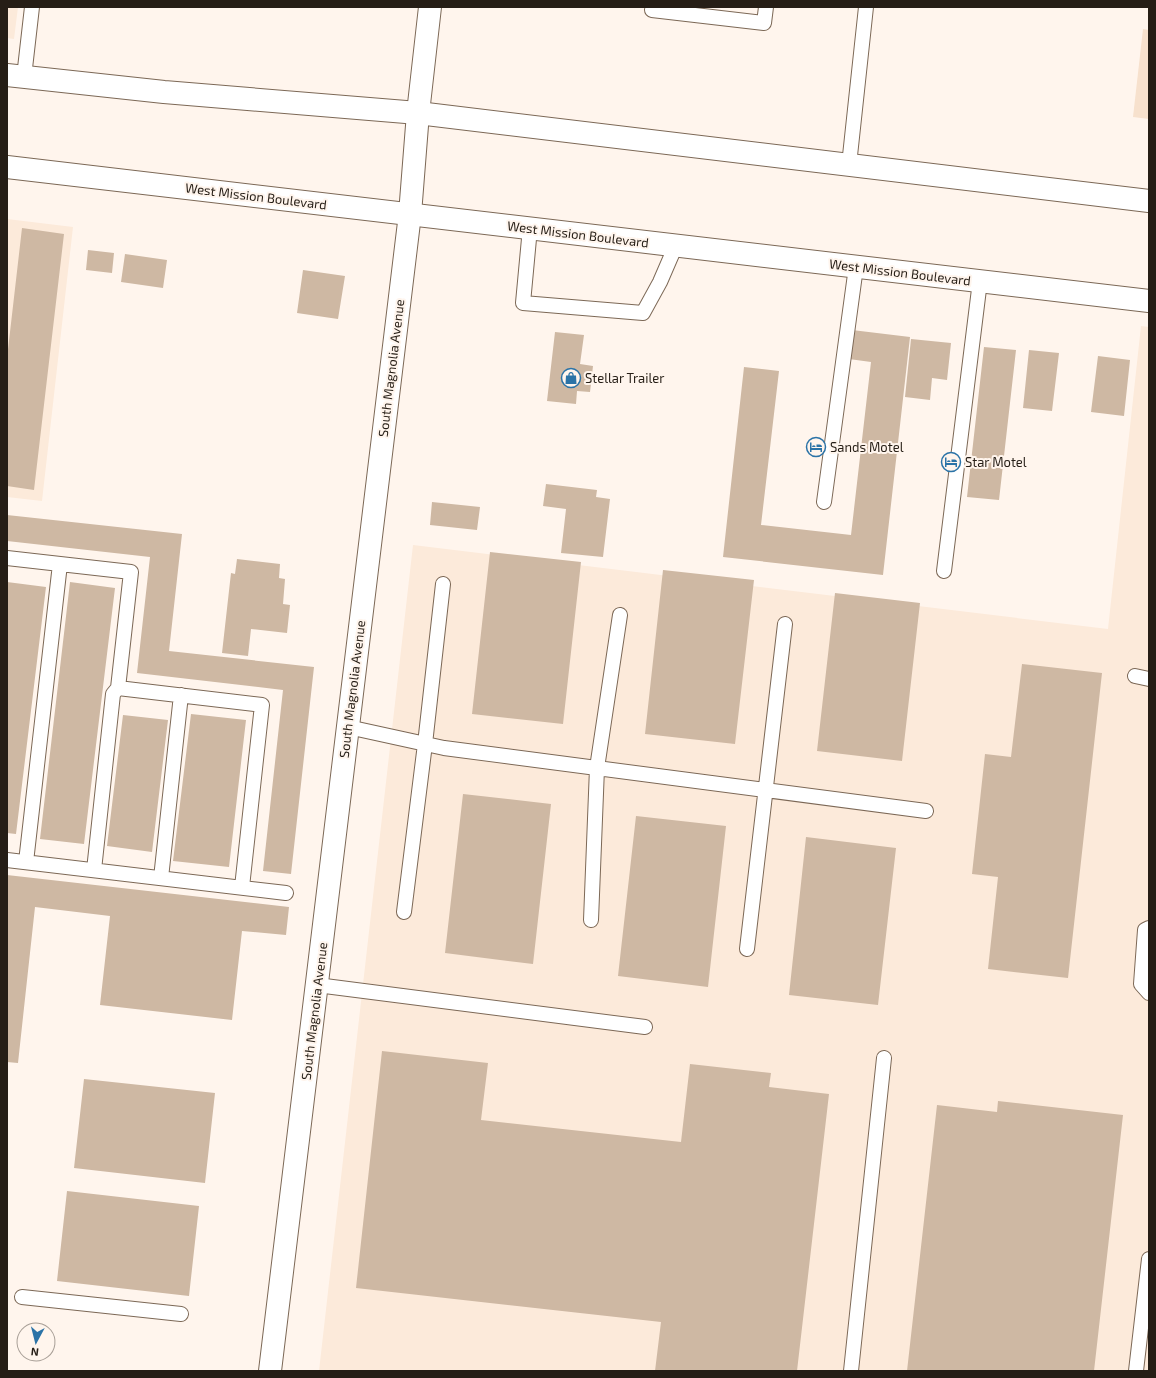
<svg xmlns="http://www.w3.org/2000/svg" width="1156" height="1378" viewBox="0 0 1156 1378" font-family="'Exo 2',sans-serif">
  <rect width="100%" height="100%" fill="#fff5ed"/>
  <path fill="#fceada" d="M7,7h11l-4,32 -7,-1z
    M7,219l66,8 -31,274 -35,-4z
    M1141,326l8,1v1044h-830l94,-826 695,84z"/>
  <path fill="#f7e1cd" d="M1143,29l6,1v89l-16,-2z"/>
  <path fill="#ceb8a3" d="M22,228l42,6 -30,256 -27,-4v-128z
    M88,250l26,3 -2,20 -26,-3z
    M125,254l42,6 -4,28 -42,-6z
    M303,270l42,6 -7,43 -41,-6z
    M852,330l58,7 -27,238 -160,-18 21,-190 35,4 -18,154 90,10 20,-173 -22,-3z
    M555,332l29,3 -4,29 13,2 -3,26 -13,-1 -1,13 -29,-3z
    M911,339l40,4 -4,37 -15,-2 -2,22 -25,-3z
    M984,347l32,3 -17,150 -32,-3z
    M1029,350l30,3 -7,58 -29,-3z
    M1098,356l32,4 -6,56 -33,-4z
    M546,484l51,6 -1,7 14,2 -7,58 -42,-4 5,-44 -23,-3z
    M432,502l48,5 -3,23 -47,-5z
    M7,515l175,19 -13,117 145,16 -23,207 -28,-3 20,-181 -146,-17 13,-116 -143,-16z
    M490,552l91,10 -18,162 -91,-10z
    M237,559l43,5 -1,14 6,1 -2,25 7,1 -3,28 -36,-4 -3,27 -26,-3 9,-80 4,1z
    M663,570l91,10 -19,164 -90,-10z
    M7,582l39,5 -30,247 -9,-1z
    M70,582l45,6 -31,256 -44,-5z
    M835,593l85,10 -18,158 -85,-10z
    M1022,664l80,9 -34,305 -80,-9 10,-92 -26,-3 13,-120 26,3z
    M191,714l55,6 -17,147 -56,-6z
    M123,715l45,5 -16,132 -45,-6z
    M463,794l88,10 -18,160 -88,-11z
    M636,816l90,10 -18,161 -90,-11z
    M806,837l90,11 -18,157 -89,-10z
    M7,875l282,32 -3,28 -44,-4 -10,89 -132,-15 10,-89 -75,-9 -17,156 -11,-1z
    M382,1051l106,12 -7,57 200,22 9,-78 81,9 -2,14 60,7 -32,277h-142l6,-49 -305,-34z
    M84,1079l131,14 -10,90 -131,-15z
    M998,1101l125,14 -29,256h-187l30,-266 60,7z
    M67,1191l132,15 -10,90 -132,-15z"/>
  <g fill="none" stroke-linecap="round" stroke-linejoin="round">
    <g stroke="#7c6856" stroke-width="16">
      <path id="lane" d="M652,10l112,13 2,-16
        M24,77l8,-70
        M849,165l17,-158
        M530,228l-7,75 120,10 17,-31 16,-37
        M824,502l32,-235
        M7,558l124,14 -13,116 144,17 -20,182
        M944,571l36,-290
        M1135,676l14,3
        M348,727l96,21 482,63
        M7,860l279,33
        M26,862l34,-298
        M94,870l19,-176 5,-6
        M161,878l20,-183
        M404,912l21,-168 18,-160
        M591,920l6,-152 23,-153
        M1149,928l-4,2 -4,54 8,9
        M747,949l38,-325
        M317,985l328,42
        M22,1297l159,17
        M851,1371l33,-313
        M1136,1371l13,-112"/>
    </g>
    <g stroke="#7c6856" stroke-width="24">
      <path id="street" d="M270,1371l140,-1157 8,-101 12,-106"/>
    </g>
    <g stroke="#7c6856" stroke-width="24">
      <path id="primary" d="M7,75l157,17 254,21 731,88
        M7,167l1142,134"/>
    </g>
    <use href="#lane" stroke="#fff" stroke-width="14"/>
    <use href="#street" stroke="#fff" stroke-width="22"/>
    <use href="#primary" stroke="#fff" stroke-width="22"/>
  </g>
  <defs>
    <g id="shop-ring" transform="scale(1)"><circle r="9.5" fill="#fff5ed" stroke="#2b73a7" stroke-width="1.5"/><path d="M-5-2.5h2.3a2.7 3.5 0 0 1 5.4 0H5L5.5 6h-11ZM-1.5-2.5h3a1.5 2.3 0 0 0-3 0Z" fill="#2b73a7"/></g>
    <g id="hotel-ring" transform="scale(1)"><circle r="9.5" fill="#fff5ed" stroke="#2b73a7" stroke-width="1.5"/><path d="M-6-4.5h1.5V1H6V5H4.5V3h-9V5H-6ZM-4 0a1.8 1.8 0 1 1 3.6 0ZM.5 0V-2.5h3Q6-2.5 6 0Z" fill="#2b73a7"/></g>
  </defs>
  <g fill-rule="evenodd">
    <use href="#shop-ring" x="571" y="378"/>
    <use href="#hotel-ring" x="816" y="447"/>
    <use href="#hotel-ring" x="951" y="462"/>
  </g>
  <g text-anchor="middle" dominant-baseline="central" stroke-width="4" stroke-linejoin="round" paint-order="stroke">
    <g font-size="13" fill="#261e16" stroke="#fff5ed">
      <text transform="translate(256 196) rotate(7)">West Mission Boulevard</text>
      <text transform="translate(578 234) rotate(7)">West Mission Boulevard</text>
      <text transform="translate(900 272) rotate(7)">West Mission Boulevard</text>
      <text transform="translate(391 368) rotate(-83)">South Magnolia Avenue</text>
      <text transform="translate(352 689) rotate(-83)">South Magnolia Avenue</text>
      <text transform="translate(314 1011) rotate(-83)">South Magnolia Avenue</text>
    </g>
    <g font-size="13" fill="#261e16" stroke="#fff5ed" text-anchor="start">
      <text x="585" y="378">Stellar Trailer</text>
      <text x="830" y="447">Sands Motel</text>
      <text x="965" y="462">Star Motel</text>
    </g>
  </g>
  <rect width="1156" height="1378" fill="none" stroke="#261e16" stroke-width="16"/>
  <g transform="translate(36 1342) rotate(187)"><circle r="19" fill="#fff5ed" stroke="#a89f97"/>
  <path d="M0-3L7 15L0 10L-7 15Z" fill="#2b73a7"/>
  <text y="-6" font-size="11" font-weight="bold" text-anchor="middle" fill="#261e16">N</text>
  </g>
</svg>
